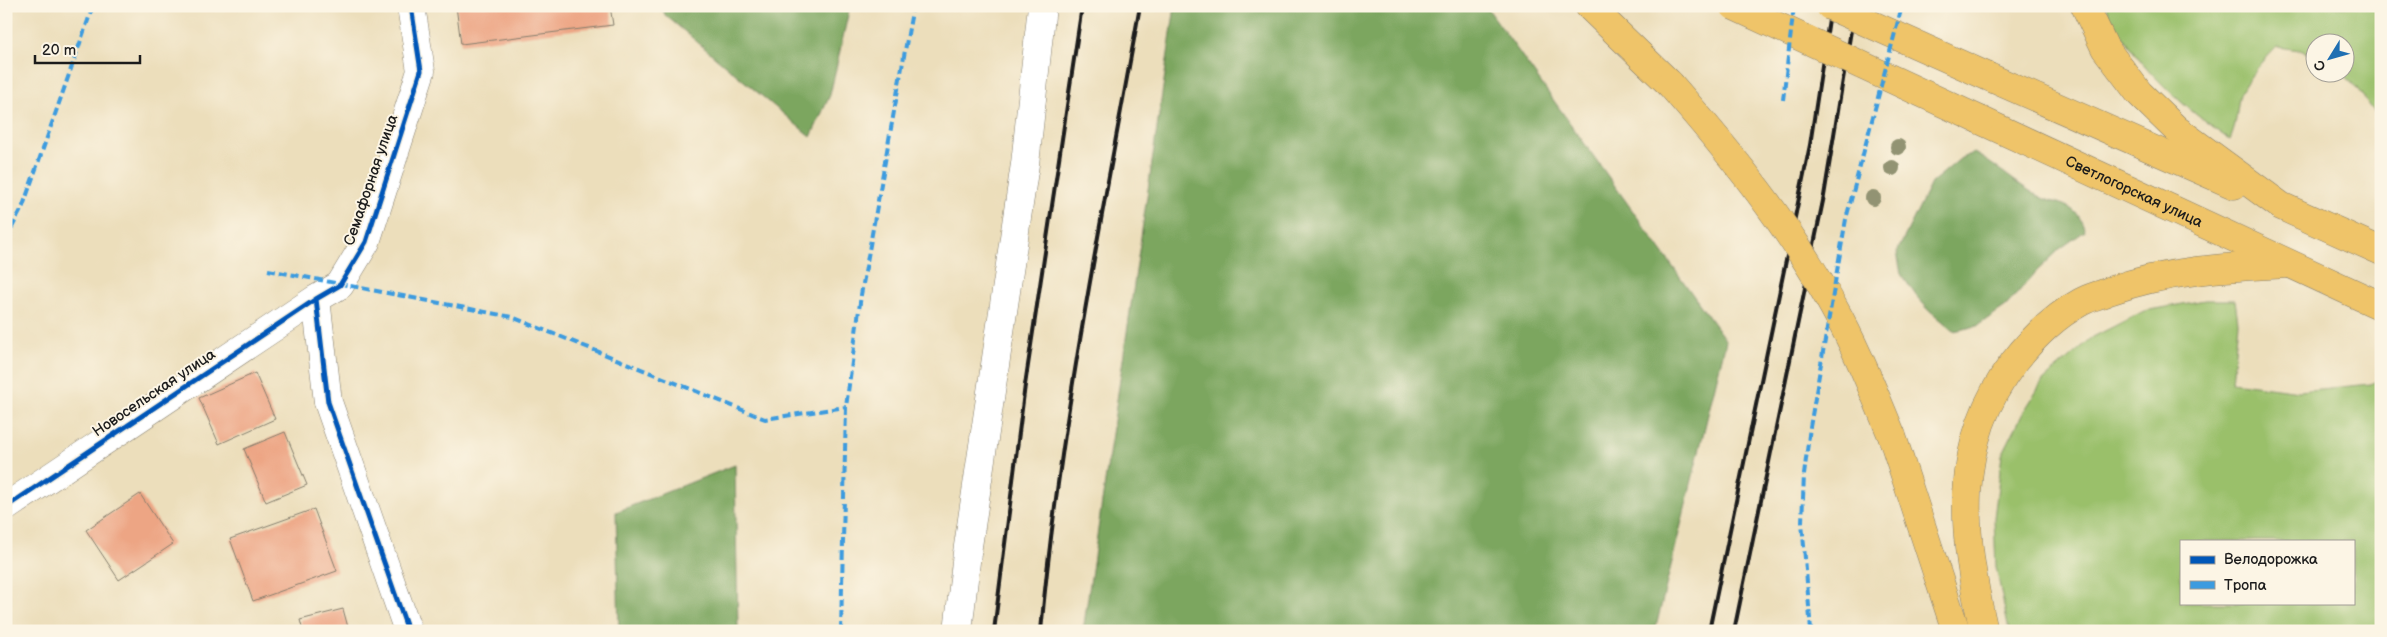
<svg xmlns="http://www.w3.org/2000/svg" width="2387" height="637" viewBox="0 0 2387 637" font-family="'Balsamiq Sans',sans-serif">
  <rect width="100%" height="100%" fill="#fcf5e5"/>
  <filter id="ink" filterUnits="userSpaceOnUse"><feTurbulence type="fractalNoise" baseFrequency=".02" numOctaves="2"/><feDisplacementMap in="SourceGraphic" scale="10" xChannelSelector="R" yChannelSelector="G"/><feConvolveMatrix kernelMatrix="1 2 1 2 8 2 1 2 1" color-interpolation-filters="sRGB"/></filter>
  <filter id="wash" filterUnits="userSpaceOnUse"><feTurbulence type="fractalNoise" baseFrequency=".0096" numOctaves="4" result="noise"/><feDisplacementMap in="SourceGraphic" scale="20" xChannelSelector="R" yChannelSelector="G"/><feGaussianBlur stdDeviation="1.12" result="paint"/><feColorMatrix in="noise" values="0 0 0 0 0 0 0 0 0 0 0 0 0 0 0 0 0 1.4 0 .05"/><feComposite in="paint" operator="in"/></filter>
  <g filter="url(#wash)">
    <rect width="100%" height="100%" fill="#ecdebb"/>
    <path fill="#9ac06b" stroke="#5b6e44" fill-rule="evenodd" d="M2105,6h276v115l-25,-34 -15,-14 3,-1v-30h-30v14l-14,-6 -23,-3c-12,12 -34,35 -38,51 -3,16 -2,26 -9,42 -51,-36 -97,-77 -125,-134z
      M2205,300h30l3,22 -6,60 67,9 72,-7 10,-6v253h-372l-13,-64 -2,-49 8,-63 21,-42 20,-32 50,-44 51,-26zM2181,541h172v62h-172z"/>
    <path fill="#7ba65f" stroke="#4c613e" d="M662,6h188l-20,89 -19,42 -146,-122z
      M1175,6h311l240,335 -71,290h-572z
      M1974,153c24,13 43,32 68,45 9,4 21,5 29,11 8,5 12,14 14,22l-24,17 -24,23 -31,35 -29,20 -23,5 -25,-21 -12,-13 -16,-23 -4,-22 34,-69 30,-25z
      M735,465l3,166h-119l-3,-119z"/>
    <g id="blocks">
      <path fill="#eda584" d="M456,6h154l3,19 -152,19z
        M255,373l20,46 -56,25 -20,-46z
        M285,432l22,53 -41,17 -22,-53z
        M140,494l33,50 -54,36 -33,-50z
        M314,509l23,62 -84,30 -23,-62z
        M343,609l6,22h-46l-3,-11z"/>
    </g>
  </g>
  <g filter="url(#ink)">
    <use href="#blocks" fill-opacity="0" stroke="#847d6c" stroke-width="1"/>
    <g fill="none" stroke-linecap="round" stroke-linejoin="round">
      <g stroke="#847d6c" stroke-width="29">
        <path id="minor" d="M316,299l12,103 80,229
          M6,507l310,-208 24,-14 26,-43 55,-171 -10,-65
          M958,631l9,-78 58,-389 17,-158"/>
      </g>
      <g stroke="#847d6c" stroke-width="29">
        <g id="major">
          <path d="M1589,6l81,78"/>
          <path d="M2085,6l20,42 34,45 37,36 105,77 100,45"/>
          <path d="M1989,77l245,108"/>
          <path id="s1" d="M1980,120l401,186"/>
          <path d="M1892,436l64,195"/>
          <path d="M1984,631c-22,-96 -33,-186 30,-269 18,-23 41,-46 67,-60 9,-5 19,-7 28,-11 58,-21 118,-24 180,-27"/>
        </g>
      </g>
      <use href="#minor" stroke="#fff" stroke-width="28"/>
      <use href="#major" stroke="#efc469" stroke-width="28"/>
      <path stroke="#1c1c1c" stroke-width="4" d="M994,631l31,-246 57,-379
        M1041,631c19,-210 62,-418 99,-625
        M1709,631l101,-486 21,-139
        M1734,631l90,-435 31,-190"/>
      <g stroke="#847d6c" stroke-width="29" stroke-linecap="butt">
        <path id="major-bridge" d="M1734,6l246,114
          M1830,6l159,71
          M1670,84c61,70 120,142 164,224 23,41 40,85 58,128"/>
      </g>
      <use href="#major-bridge" stroke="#efc469" stroke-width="28"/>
      <path stroke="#3c9bdf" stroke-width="4" stroke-dasharray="8 4" stroke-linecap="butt" d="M1783,100l11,-94
        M6,239l17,-33 70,-200
        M268,270l244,47 253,102 81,-12
        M841,631l5,-224 15,-112 52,-289
        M1811,631l-9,-109 2,-47 6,-48 36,-208 56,-213"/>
      <g stroke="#fcf5e5" stroke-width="8">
        <path id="cycleway" d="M316,299l12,103 80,229
          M6,507l310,-208 24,-14 26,-43 55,-171 -10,-65"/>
      </g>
      <use href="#cycleway" stroke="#0057b8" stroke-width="5"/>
    </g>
    <g fill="#929373">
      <circle cx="1898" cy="147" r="8"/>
      <circle cx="1892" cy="168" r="8"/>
      <circle cx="1873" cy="198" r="8"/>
    </g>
  </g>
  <g text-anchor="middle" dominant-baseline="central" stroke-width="4" stroke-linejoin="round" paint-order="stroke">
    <g font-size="15" fill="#1c1c1c" stroke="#fcf5e5">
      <text transform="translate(371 180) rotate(-71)">Семафорная улица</text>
      <text stroke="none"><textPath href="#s1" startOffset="170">Светлогорская улица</textPath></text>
      <text transform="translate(154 393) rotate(-34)">Новосельская улица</text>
    </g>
  </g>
  <rect width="2387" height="637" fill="none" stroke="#fcf5e5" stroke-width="25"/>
  <rect x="2180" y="540" width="175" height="65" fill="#fcf5e5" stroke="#a29e95"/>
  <rect x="2190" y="556" width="25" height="8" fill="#0057b8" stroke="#a29e95"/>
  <text x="2224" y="564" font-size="15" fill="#1c1c1c">Велодорожка</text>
  <rect x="2190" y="581" width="25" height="8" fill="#3c9bdf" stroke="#a29e95"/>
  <text x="2224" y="590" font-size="15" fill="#1c1c1c">Тропа</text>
  <g transform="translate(2330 58) rotate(233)"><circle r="24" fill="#fcf5e5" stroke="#a29e95"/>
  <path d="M0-4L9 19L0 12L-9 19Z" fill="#1f6fb2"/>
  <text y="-8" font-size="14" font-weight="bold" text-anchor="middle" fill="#1c1c1c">С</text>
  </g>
  <path d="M35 55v8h105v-8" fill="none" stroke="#1c1c1c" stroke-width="2.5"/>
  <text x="42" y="55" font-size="15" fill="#1c1c1c" stroke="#fcf5e5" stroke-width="4" paint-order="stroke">20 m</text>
</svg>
